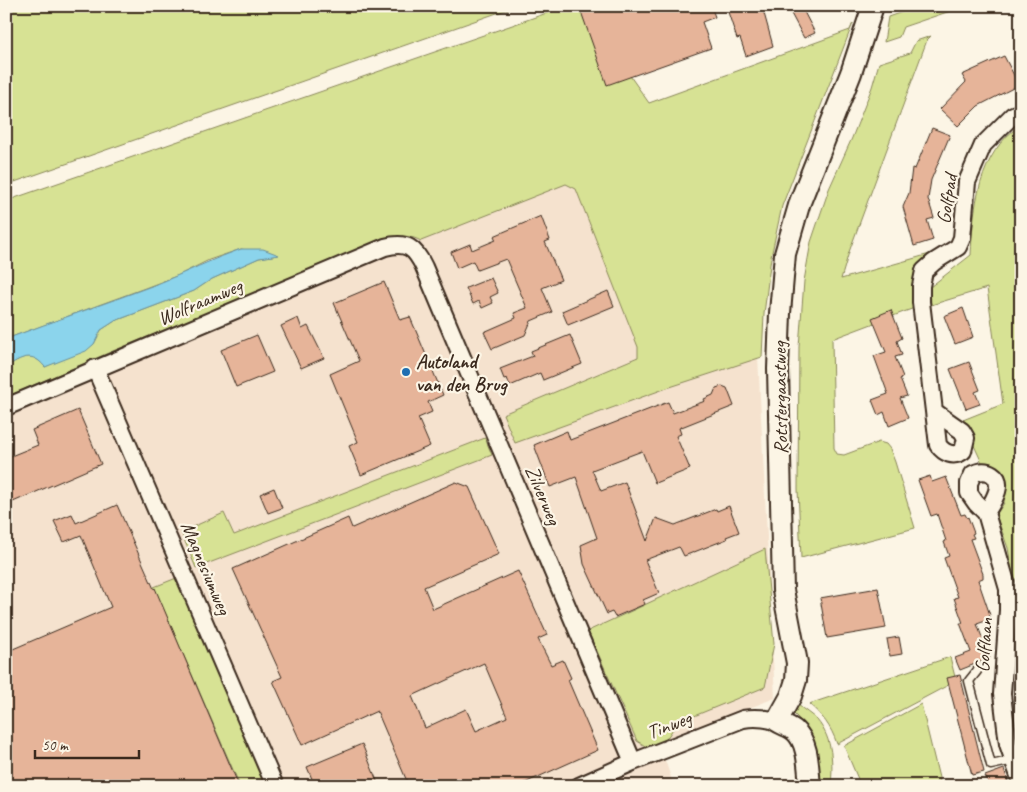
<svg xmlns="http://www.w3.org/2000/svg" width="1027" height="792" viewBox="0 0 1027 792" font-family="Caveat,sans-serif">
  <rect width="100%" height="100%" fill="#fcf5e5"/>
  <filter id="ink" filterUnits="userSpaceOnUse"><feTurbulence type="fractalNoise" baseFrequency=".02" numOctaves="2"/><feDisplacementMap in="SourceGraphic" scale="10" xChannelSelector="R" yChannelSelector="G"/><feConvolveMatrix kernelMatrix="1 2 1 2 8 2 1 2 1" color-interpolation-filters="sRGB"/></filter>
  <g filter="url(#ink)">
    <path fill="#f5e2ce" d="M568,181l190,175 17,342 -116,45 15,43h-668v-394l377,-155 44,-2z"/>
    <path fill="#d7e294" stroke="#898659" d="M6,6h511l-511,179z
      M567,6h14l68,97 201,-73 3,-7 -71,183 -11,51 -7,57 -2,43 -95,31 -152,55 -12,-29 135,-57v-10l-62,-158 -10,-5 -145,57c-17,-9 -29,-3 -47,3l-261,107 -107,46v-30c15,-10 26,-17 39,0l49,-23 7,-14 14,-9 79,-30 18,-12 47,-21 19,-3 -37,-6 -32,11 -30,15 -34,13 -139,51v-138z
      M919,6h46l-62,21 -4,10 -15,5 4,-25z
      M931,36l-4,4 -78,212 -8,27 110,-31 -36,27 2,32 -85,32 2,109 3,6 7,1 35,-13 7,2 4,5 5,13 20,66 -114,30 -3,-69 1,-142 5,-66 7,-39 18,-53 23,-51 20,-51 7,-24 31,-10 6,-12z
      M1021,125v487h-2l-11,-64 -12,-33 8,-12 1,-14 -21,-22 -13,-28 -1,-9 -7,-10 40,-16 -16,-116 -56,17 -1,-18 41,-32c2,-45 7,-103 50,-130z
      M485,438l7,17 -296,113 -15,-36 43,-19 10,22z
      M765,549l9,95 -9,43 -88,36 -14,21 -11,6 -15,-9 -49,-110z
      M179,577l88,209h-27l-86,-199z
      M950,657l6,24 -119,63c-6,-18 -15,-29 -28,-40z
      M921,704l20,82h-80l-17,-40z
      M798,705c6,5 14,10 19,15 16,19 16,43 14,66h-11l-7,-41 -9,-21 -11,-11z"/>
    <path fill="#8bd4ec" stroke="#6b909a" d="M241,249h22l16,6 -20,3 -47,21 -18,12 -79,30 -14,9 -7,14 -8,7 -41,16c-13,-16 -23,-10 -39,0v-28c50,-19 101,-36 151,-55 28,-11 55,-25 84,-35z"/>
    <path fill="#e6b499" stroke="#3b2a1e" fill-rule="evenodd" d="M579,6h132l4,11 -13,5 9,26 -104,37z
      M747,6h15l11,40 -27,10 -6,-18 -3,1 -9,-27z
      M787,6h14l14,27 -11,5z
      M1004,56l15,29 -41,21 -20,20 -18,-17 26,-27 -4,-7z
      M932,128l18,7 -19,45 -3,19 6,19 -7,2 6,20 -19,6 -11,-39 6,-14 3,-25 3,1z
      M541,216l9,24 -5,2 16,38 -19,8 10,24 -21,9 -6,14 -33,14 -8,-17 32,-14 -2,-5 13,-5 -21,-49 -29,11 -4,-9 -16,7 -6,-16 19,-8 2,6 24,-10 -2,-4z
      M491,278l7,15 -8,4 3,6 -11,5 -3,-7 -6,3 -7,-16z
      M384,282l16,38 10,-3 33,78 -15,7 4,10 -14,6 12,28 -69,29 -12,-29 9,-4 -28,-68 29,-13 -25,-58z
      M608,291l6,15 -46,19 -6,-14z
      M963,308l10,29 -18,7 -11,-28z
      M891,310l11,28 -5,3 5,14 -7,2 8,20 -3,2 7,17 -7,2 8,20 -19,8 -5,-14 -6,3 -6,-15 16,-6 -14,-38 12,-4 -14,-34z
      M298,318l4,11 6,-3 16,32 -23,10 -20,-42z
      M257,335l16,37 -37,15 -15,-37z
      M570,335l12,29 -39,16 -3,-7 -30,13 -3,-8 -3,1 -4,-10 33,-13 -2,-5z
      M969,362l11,28 -5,2 5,12 -14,5 -16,-40z
      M722,386l5,2 7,18 -55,22 2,6 -5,2 14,33 -35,14 -13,-32 -50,19 9,21 24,-9 22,59 9,-23 19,7 41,-16 1,2 12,-5 10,26 -13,5 1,2 -43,17 -4,-8 -1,-1 -34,13 14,33 -16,7 2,4 -30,13 -3,-5 -5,2 -23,-50 -3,-19 16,-7 -21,-61 -26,10 -16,-42 33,-14 3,9 98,-38 5,11 32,-12 -1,-2 9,-4 3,-7z
      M78,410l23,54 -95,41v-47l32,-13 -6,-15z
      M930,476l2,6 14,-5 15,38 4,-1 2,4 1,-1 6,16 -2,1 2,4 -4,1 13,35v4l-5,2 12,35h-1l2,4 -14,5 13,34 -30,12 -5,-12 16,-6 -11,-29h3l-9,-25 4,-1 -14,-39 5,-2 -5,-14 2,-1 -9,-27 -6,2 -13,-36z
      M456,482l13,5 30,67 -75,33 9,22 85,-38 29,64 -9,4 13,26 12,-5 8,18 -3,2 30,70 -80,36h-109l-32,-75 -75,34 -29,-64 9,-4 -49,-108 115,-51 4,10zM484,663l23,54 -31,14 -10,-22 -41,19 -13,-32z
      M274,488l8,20 -14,5 -8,-19z
      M117,505l37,84 1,-1 84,198h-233v-134l105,-45 -30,-72 -17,7 -10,-21 18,-7 4,9z
      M878,588l8,40 -59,10 -7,-40z
      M899,637l3,17 -12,2 -3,-17z
      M960,675l24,97 -12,3 -25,-97z
      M362,744l17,42h-64l-8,-19z
      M1004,769l4,12 -12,5h-6l-5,-10z"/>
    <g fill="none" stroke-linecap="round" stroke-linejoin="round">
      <g stroke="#3b2a1e" stroke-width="11">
        <path id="service" d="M977,671l-8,10 22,84 23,-5"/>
      </g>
      <g stroke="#3b2a1e" stroke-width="20">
        <path id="minor" d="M95,368l180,418
          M6,407l379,-160c22,-6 30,1 39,20l209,495
          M935,412l27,19 4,7 -3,13c-10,7 -19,2 -25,-6l-17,-143v-16l3,-15 10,-9 24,-15 4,-9 5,-56 16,-37 30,-30 8,-3
          M986,513c6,-10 20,-30 6,-39 -6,-4 -13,-3 -19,0l-4,9v10l7,10 10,10 22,76v21l-6,84 6,50 13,38
          M579,786l54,-24 110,-43c13,-2 22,-1 34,2"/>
      </g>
      <g stroke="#3b2a1e" stroke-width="24">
        <path id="tertiary" d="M810,786c-2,-17 -1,-43 -15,-55 -4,-4 -12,-6 -18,-10l14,-25 5,-16 1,-17 -14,-73 -5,-221 2,-56 5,-59 15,-52 51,-129 22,-67"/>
      </g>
      <use href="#service" stroke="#fcf5e5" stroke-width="8"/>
      <use href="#minor" stroke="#fcf5e5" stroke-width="16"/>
      <use href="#tertiary" stroke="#fcf5e5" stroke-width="20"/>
    </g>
  </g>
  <circle fill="#1f6fb2" stroke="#fcf5e5" stroke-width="2" cx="406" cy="372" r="5"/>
  <g text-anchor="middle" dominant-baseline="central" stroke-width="4.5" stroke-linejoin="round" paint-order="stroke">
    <g font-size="20" fill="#3b2a1e" stroke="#fcf5e5">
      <text transform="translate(947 199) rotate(-81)">Golfpad</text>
      <text transform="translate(200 302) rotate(-23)">Wolfraamweg</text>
      <text transform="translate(780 398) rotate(-91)">Rotstergaastweg</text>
      <text transform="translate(543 495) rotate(67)">Zilverweg</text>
      <text transform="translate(206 568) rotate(67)">Magnesiumweg</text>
      <text transform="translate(984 645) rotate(-86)">Golflaan</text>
      <text transform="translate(669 725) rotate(-21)">Tinweg</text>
    </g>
    <g font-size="20" font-weight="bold" fill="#3b2a1e" stroke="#fcf5e5" text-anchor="start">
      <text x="416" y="361">Autoland<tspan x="416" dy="23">van den Brug</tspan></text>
    </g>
  </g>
  <rect width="1027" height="792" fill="none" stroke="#fcf5e5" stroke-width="25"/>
  <rect x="12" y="12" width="1002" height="767" fill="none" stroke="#3b2a1e" stroke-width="2" filter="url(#ink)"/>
  <path d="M35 750v8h104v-8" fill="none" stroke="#3b2a1e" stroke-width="2.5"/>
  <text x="42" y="750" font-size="15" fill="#3b2a1e" stroke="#fcf5e5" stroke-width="4" paint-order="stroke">50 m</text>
</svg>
